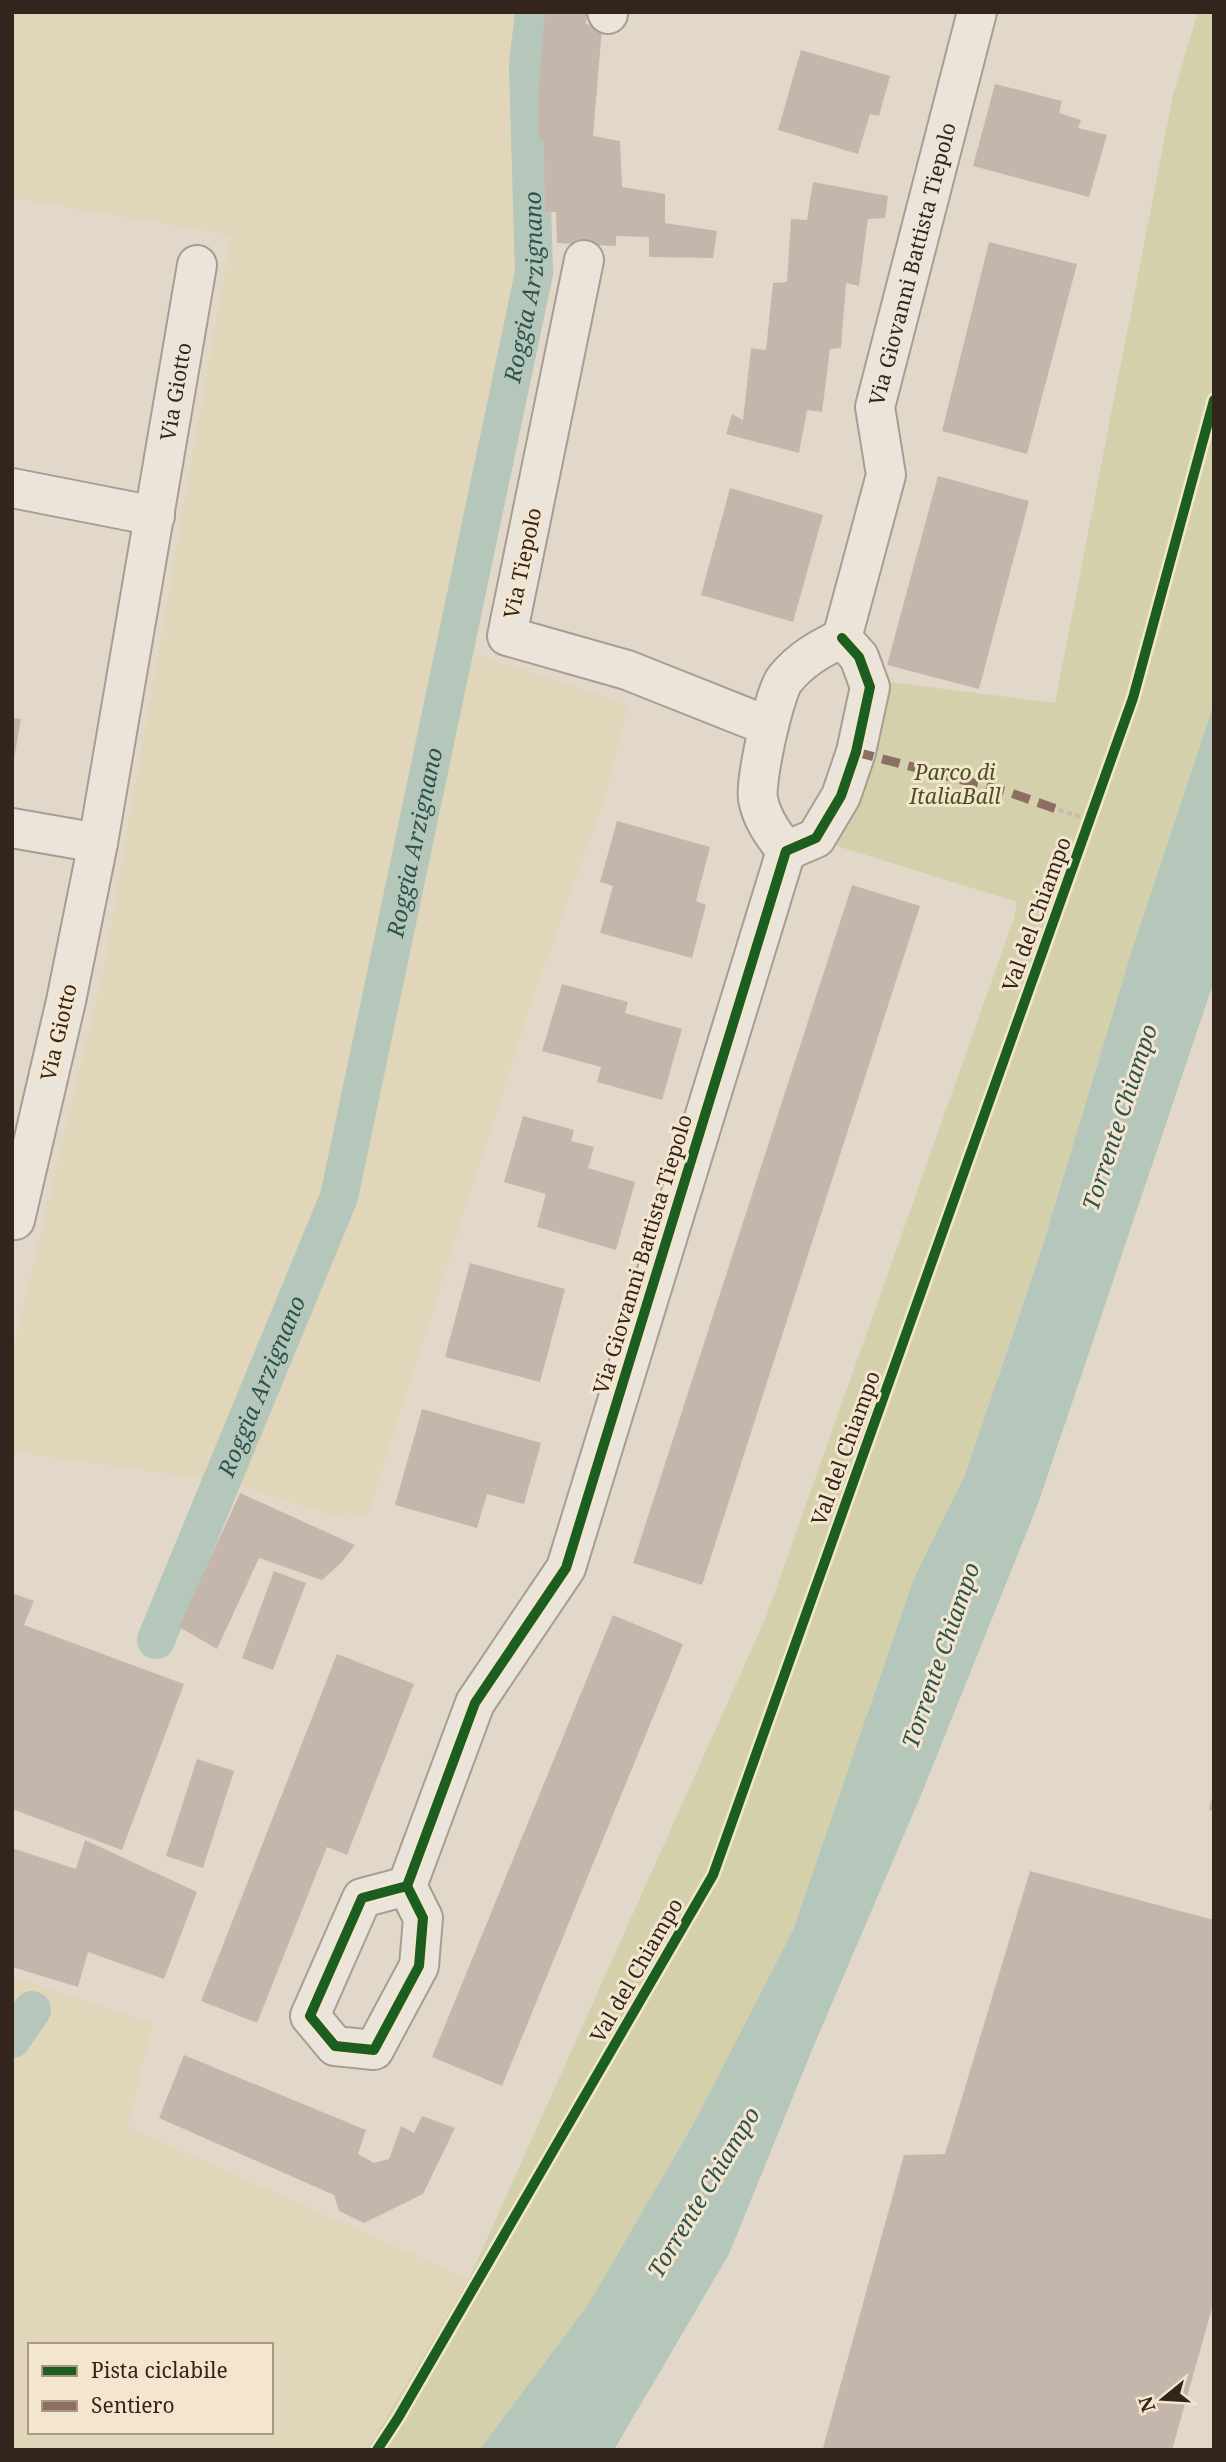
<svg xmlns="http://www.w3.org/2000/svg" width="1226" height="2462" viewBox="0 0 1226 2462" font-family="'Noto Serif',serif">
  <rect width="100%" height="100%" fill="#e2d8ca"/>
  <path fill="#e1d6ba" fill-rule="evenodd" d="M12,12h512l-3,253 -45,389 152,51 -23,93 -71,197 -167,522 -20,-5 -4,7 -111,-36 -220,-31v-97l90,-378 129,-742 -219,-37z
    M12,1976l141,48 -25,103 341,152 -102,171h-355zM30,2345h241v87h-241z"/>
  <path fill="#d4d0ac" d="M1198,12h16v691l-83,250 -89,295 -77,227 -51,103 -121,352 -99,193 -105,180 -110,147h-112l102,-171 297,-662 248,-699 3,-16 -180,-56 45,-150 -1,-15 174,22 118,-608z"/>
  <path fill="#b5c6ba" d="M1214,703v278l-176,523 -117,291 -109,255 -83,204 -115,196h-135l110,-147 105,-180 99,-193 121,-352 51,-103 77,-227 89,-295z"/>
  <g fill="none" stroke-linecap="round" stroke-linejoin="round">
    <g stroke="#b5c6ba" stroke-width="38">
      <path id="s1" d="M156,1640l183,-443 195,-924 -6,-207 6,-54"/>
      <path d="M12,2039l20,-29"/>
    </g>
  </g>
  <path fill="#c5b6ab" d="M545,12h42l-1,12 16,4 -9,108 27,5 2,46 43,7v29l52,8 -4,27 -64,-1v-20l-33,-1v10l-59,-3 -1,-31h-11l-1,-72 -6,-1v-42z
    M801,50l89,26 -11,40 -9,-2 -12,40 -80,-24z
    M995,84l67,17 -3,12 22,7 -3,8 29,7 -18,62 -116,-31z
    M813,182l75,14 -3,22 -17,1 -9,67 -13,-3 -5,65 -11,1 -8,63 -15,-2 -8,43 -73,-19 6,-20 11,6 8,-72 15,2 7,-67 14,-1 4,-63 16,1z
    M989,242l88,22 -50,190 -85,-23z
    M938,476l91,25 -50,188 -92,-24z
    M730,488l93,27 -30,107 -92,-27z
    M12,718l9,1 -7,40h-2z
    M617,821l93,26 -14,54 10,4 -14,53 -92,-25 13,-47 -13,-4z
    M852,885l68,21 -218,679 -69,-22z
    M562,984l66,18 -3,11 57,16 -20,71 -65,-18 4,-15 -59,-16z
    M523,1116l51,14 -3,11 23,6 -6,21 47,14 -19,68 -79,-23 9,-33 -42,-12z
    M470,1263l95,26 -25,93 -95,-25z
    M422,1409l119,34 -17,61 -37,-10 -10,34 -82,-23z
    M240,1493l115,52 -14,18 -19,17 -63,-22 -42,91 -38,-22z
    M274,1571l32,12 -33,87 -31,-12z
    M12,1593l22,8 -10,24 160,59 -62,166 -110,-41z
    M613,1615l70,29 -181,442 -70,-29z
    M337,1654l77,30 -67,171 -20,-8 -70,176 -56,-22z
    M197,1759l37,12 -31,97 -37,-12z
    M1213,1793h1v18l-5,-1z
    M85,1840l112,52 -33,87 -76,-27 -10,35 -66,-20v-119l64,21z
    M1030,1871l184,49v381l-42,149 -349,-2 81,-293 41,-1z
    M184,2055l182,75 -8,24 16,9 15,-4 12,-33 13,7 8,-17 33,12 -32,66 -59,29 -25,-12 -5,-16 -175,-77z"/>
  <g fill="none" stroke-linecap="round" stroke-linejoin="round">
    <g stroke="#a79d93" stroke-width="42">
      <g id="minor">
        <path d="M607,12l1,2"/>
        <path d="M584,260l-77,376 120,34 141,56"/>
        <path d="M12,488l143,28"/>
        <path d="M12,828l86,15 -32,158 -51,219"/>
        <path id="s2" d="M98,843l99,-578"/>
        <path id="s3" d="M786,851c-12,-16 -24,-31 -28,-52 -3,-18 16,-106 27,-120 16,-20 35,-30 57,-41l44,-163 -11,-68 102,-395"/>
        <path d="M407,1886l-45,12 -52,118 25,30 39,4 45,-84 4,-48 -16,-32 68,-183 91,-135 220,-717 30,-13 25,-42 15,-44 14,-65 -11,-30 -17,-19"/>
      </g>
    </g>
    <path stroke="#c2bbb2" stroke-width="4.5" stroke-dasharray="5 3.5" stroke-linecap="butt" d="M1059,810l31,10"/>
    <use href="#minor" stroke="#eae4da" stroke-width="38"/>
    <path stroke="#8d6e63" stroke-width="9" stroke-dasharray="18 9" stroke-linecap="butt" d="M856,752l152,40 51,18"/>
    <g stroke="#f4e5ce" stroke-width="15">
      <path id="cycleway" d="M407,1886l-45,12 -52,118 25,30 39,4 45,-84 4,-48 -16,-32 68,-183 91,-135 220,-717 30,-13 25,-42 15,-44 14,-65 -11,-30 -17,-19
        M377,2450l21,-32 315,-543 420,-1177 81,-298"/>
    </g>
    <use href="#cycleway" stroke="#1b5e20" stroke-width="10"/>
  </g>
  <g text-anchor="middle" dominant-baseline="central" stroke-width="6" stroke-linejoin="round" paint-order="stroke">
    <g font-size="21" fill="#34251c" stroke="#f4e5ce">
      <text stroke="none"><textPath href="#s3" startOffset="640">Via Giovanni Battista Tiepolo</textPath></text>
      <text stroke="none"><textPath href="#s2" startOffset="458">Via Giotto</textPath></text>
      <text transform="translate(522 563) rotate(-78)">Via Tiepolo</text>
      <text transform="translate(1036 914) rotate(-70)">Val del Chiampo</text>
      <text transform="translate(58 1032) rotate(-77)">Via Giotto</text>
      <text transform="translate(642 1254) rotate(-73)">Via Giovanni Battista Tiepolo</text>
      <text transform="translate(845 1448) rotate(-70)">Val del Chiampo</text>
      <text transform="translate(636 1970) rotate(-60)">Val del Chiampo</text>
    </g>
    <g font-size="21" font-style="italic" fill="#495023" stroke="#f4e5ce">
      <text x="955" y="772">Parco di<tspan x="955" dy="24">ItaliaBall</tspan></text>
    </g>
    <g font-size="23" font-style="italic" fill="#2c534d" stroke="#f4e5ce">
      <text stroke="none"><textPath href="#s1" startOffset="1409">Roggia Arzignano</textPath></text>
      <text stroke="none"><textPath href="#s1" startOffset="842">Roggia Arzignano</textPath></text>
      <text transform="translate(1119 1117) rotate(-72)">Torrente Chiampo</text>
      <text stroke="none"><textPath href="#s1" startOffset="275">Roggia Arzignano</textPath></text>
      <text transform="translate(940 1655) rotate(-71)">Torrente Chiampo</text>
      <text transform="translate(703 2192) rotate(-59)">Torrente Chiampo</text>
    </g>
  </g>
  <rect width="1226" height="2462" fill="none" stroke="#34251c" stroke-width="28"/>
  <rect x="28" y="2343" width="245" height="91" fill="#f4e5ce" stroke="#a79887" stroke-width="2"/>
  <rect x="42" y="2366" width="35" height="10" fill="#1b5e20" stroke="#a79887" stroke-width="2"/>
  <text x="91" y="2378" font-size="21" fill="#34251c">Pista ciclabile</text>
  <rect x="42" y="2401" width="35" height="10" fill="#8d6e63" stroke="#a79887" stroke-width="2"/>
  <text x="91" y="2413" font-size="21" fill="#34251c">Sentiero</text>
  <g transform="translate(1163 2399) rotate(252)" stroke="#f4e5ce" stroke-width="5" paint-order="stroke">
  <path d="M0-5L12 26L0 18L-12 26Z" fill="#34251c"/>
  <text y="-10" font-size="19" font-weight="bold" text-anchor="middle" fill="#34251c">N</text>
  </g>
</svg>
